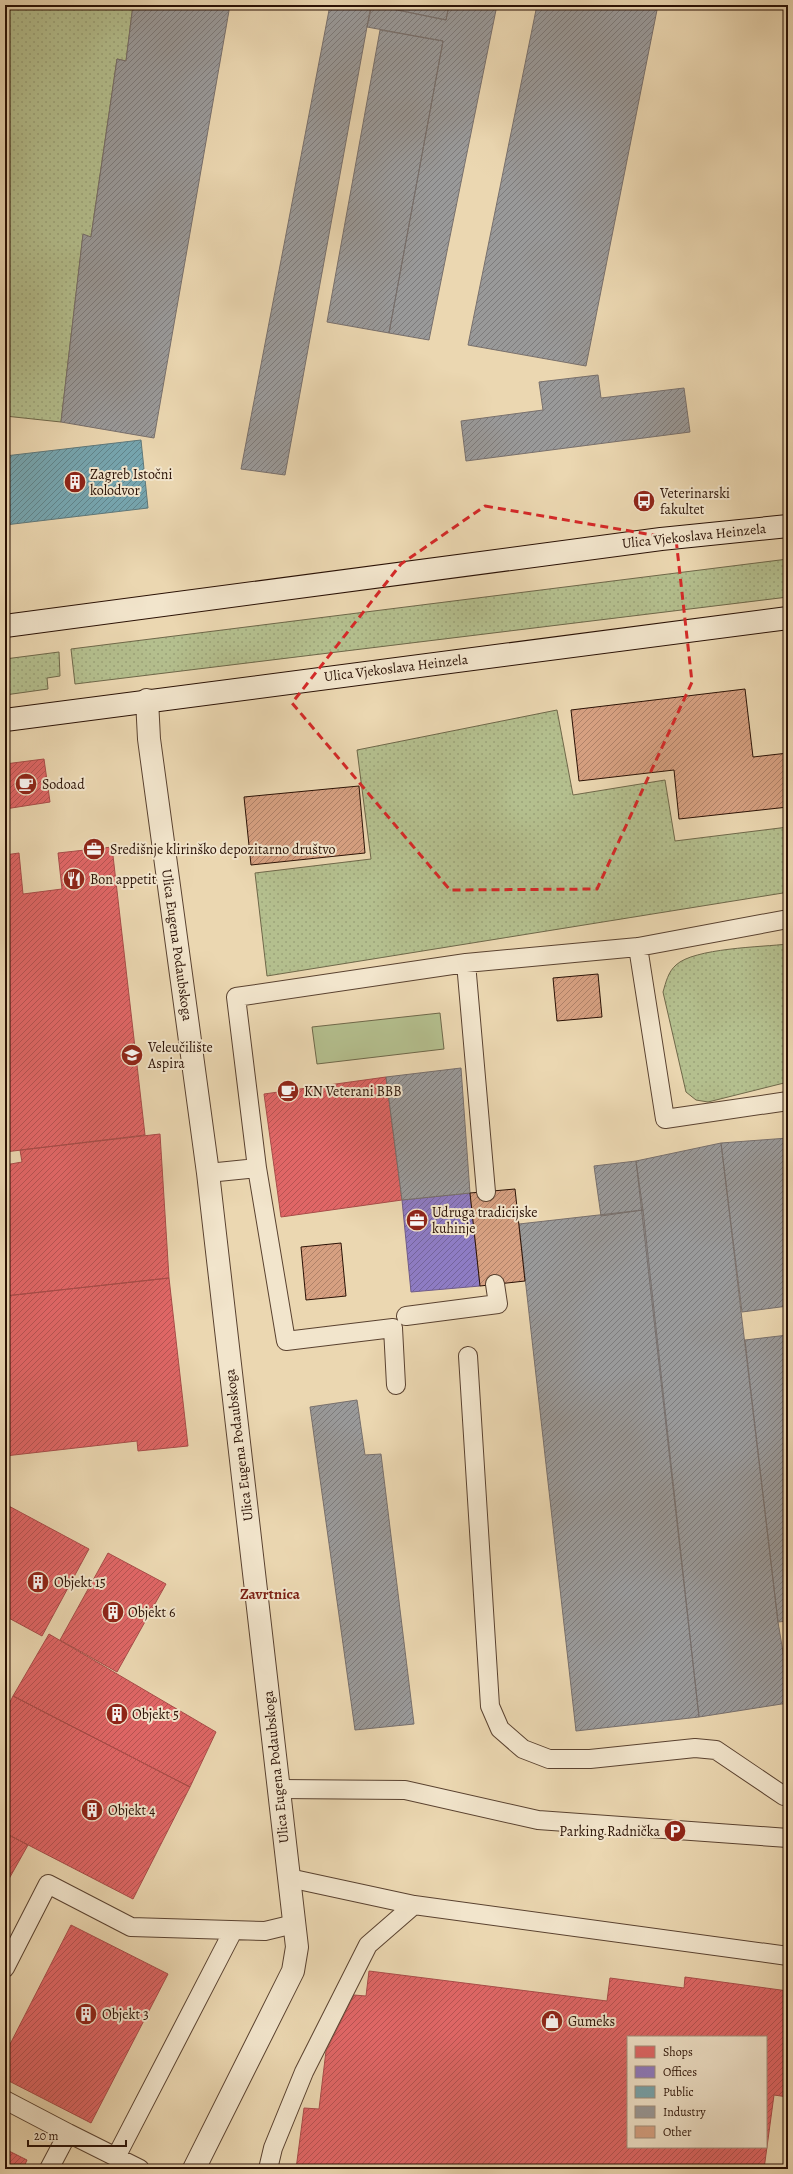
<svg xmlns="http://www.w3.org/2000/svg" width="793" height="2174" viewBox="0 0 793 2174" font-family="Alegreya,serif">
  <defs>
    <pattern id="grass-dots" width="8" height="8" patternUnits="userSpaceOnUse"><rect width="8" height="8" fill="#b4bf8e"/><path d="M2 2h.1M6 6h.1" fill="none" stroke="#9ba379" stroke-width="1.8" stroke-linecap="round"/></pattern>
    <pattern id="shops-hatch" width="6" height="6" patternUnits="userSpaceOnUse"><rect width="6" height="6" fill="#e06666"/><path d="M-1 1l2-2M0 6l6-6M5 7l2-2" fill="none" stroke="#b65352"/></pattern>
    <pattern id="offices-hatch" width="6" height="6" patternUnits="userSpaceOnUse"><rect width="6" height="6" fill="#8e7cc3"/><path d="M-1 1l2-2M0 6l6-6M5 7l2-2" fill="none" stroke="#74649c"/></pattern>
    <pattern id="public-hatch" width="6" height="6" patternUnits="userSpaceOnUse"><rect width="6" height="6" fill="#76a5af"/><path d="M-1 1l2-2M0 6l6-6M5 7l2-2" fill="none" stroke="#61858c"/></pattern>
    <pattern id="industry-hatch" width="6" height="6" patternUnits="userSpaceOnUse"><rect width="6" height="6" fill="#999"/><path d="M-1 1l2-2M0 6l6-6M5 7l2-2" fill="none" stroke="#7d7b7b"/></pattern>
    <pattern id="building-hatch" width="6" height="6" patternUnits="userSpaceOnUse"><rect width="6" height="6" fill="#d6a081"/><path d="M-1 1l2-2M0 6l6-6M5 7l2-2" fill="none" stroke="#ae8168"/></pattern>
  </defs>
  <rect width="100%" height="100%" fill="#ebd7b1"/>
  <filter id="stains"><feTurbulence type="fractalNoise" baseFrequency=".005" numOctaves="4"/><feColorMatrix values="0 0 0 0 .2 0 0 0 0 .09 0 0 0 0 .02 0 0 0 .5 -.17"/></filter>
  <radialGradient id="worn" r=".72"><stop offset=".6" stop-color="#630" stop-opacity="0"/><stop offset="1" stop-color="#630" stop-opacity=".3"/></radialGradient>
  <path fill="url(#grass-dots)" stroke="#6f684a" d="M5,5h128l-7,56 -9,-2 -26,178 -8,-2 -22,187 -56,-6z
    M788,559v38l-713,87 -4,-35z
    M59,652l1,24 -13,2 1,11 -43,6v-36z
    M557,710l16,85 92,-15 10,61 113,-14v43l-5,23 -516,83 -12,-103 116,-14 -14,-109z
    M788,944v138l-80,20 -12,-2 -10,-8 -23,-100c3,-10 5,-20 13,-27 18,-17 86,-18 112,-21z"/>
  <path fill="#b4bf8e" stroke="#6f684a" d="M440,1013l4,36 -127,15 -5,-37z"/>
  <path fill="url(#shops-hatch)" stroke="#a94c49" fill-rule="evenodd" d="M44,759l6,43 -45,7v-45z
    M112,847l33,288 -140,17v-297l14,-2 4,41 39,-5 -4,-36z
    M386,1077l16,123 -121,17 -17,-123z
    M160,1134l9,144 -164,18v-131l17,-3 -2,-12z
    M169,1278l19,168 -50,5 -1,-10 -132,15v-160z
    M5,1504l84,45 -47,87 -37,-20z
    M108,1553l58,31 -49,88 -57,-32z
    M49,1634l167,98 -26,55 -177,-91z
    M13,1696l177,91 -57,112 -128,-66v-121z
    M5,1833l23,12 -23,41z
    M71,1925l97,49 -77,149 -86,-44v-25z
    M369,1971l238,30 3,-23 74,10 1,-11 103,14v106l-14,-2 -10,74h-468l8,-61 15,1 7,-58 28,-56 12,1zM628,2037h138v110h-138z
    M5,2149l22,11 -4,9h-18z"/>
  <path fill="url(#offices-hatch)" stroke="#705c8a" d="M470,1193l10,93 -69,6 -9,-92z"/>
  <path fill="url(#public-hatch)" stroke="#5f797c" d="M141,440l7,68 -143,17v-69z"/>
  <path fill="url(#industry-hatch)" stroke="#78706d" d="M133,5h97l-76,433 -93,-16 22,-188 8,3 26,-178 9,2z
    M330,5h41l-86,470 -44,-6z
    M372,5l74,15 3,-15h48l-68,335 -40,-7 54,-292 -76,-14z
    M383,5h66l-3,15 -63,-13z
    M537,5h121l-72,361 -118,-21z
    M380,30l63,11 -54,292 -62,-11z
    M598,375l3,23 83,-10 6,44 -224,29 -5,-40 82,-11 -4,-28z
    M461,1068l9,125 -68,7 -16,-123z
    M788,1138v168l-46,6 -21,-169z
    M721,1143l57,479 10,60v21l-89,14 -63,-556z
    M636,1161l7,49 -42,6 -7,-50z
    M643,1210l56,507 -123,14 -57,-507z
    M788,1335v286l-10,1 -33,-282z
    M357,1400l8,55 16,-1 33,270 -59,6 -45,-323z
    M788,1650v32l-4,-31z"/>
  <path fill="url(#building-hatch)" stroke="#2a1105" d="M745,689l8,68 35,-4v54l-109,12 -5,-49 -95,11 -8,-71z
    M359,786l6,67 -114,12 -7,-68z
    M598,974l4,43 -45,4 -4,-43z
    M515,1189l10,92 -45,5 -10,-93z
    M341,1243l5,53 -40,4 -5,-53z"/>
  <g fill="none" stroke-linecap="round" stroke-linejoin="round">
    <g stroke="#5a4230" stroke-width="20">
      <path id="lane" d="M638,947l27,172 123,-18
        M466,963l20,229
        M257,1168l-21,-171 230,-34 172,-16 150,-28
        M208,1173l49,-5 29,173 107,-13 3,57
        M406,1316l92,-12 -3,-20
        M468,1356l22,350 10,23 23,20 26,10h41l105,-11 21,2 68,46 4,-1
        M279,1789l126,1 133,30 250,18
        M289,1878l125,27 374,51
        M5,1968l43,-84 83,43 134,4 29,-7
        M5,2100l63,33
        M116,2157l117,-226
        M49,2169l19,-36 72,36
        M268,2169l5,-21 31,-76 64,-127 46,-40"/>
    </g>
    <g stroke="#5a4230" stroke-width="24">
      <path id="street" d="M147,700l2,39 59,434 89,774 -4,24 -99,198"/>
    </g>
    <g stroke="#2a1105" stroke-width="24">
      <path id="secondary" d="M5,626l656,-87 127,-13
        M5,720l783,-102"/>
    </g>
    <use href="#lane" stroke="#f2e5cc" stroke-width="18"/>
    <use href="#street" stroke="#f2e5cc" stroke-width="22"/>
    <use href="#secondary" stroke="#f2e5cc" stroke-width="22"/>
  </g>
  <path fill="none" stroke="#d62828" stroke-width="3" stroke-dasharray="8 5" stroke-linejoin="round" d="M485,506l191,33 16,143 -95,207 -147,1 -158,-187 109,-139z"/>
  <defs>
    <g id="building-disc" transform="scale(1.15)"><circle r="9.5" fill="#8f2418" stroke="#f2e5cc"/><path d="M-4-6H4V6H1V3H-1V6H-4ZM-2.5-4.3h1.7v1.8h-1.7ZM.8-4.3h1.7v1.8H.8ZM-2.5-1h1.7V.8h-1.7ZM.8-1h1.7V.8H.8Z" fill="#fff"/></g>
    <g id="bus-disc" transform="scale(1.15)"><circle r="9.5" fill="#8f2418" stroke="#f2e5cc"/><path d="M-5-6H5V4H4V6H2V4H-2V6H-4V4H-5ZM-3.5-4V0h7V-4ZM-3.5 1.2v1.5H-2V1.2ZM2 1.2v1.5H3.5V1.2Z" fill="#fff"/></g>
    <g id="cafe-disc" transform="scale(1.15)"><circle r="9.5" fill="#8f2418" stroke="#f2e5cc"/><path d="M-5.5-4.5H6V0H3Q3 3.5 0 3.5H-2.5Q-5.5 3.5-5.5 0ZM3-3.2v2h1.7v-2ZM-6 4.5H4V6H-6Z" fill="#fff"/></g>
    <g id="office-disc" transform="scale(1.15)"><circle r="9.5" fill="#8f2418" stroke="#f2e5cc"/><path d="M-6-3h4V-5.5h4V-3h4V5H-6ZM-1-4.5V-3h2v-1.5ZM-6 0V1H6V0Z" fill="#fff"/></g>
    <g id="restaurant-disc" transform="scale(1.15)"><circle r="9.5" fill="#8f2418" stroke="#f2e5cc"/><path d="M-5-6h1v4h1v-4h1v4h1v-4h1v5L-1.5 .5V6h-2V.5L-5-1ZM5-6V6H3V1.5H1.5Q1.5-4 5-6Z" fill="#fff"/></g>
    <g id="university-disc" transform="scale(1.15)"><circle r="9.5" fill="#8f2418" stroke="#f2e5cc"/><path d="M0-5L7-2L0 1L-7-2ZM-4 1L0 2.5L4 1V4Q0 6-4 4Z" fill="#fff"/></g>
    <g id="parking-disc" transform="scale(1.15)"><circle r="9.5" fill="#8f2418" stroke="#f2e5cc"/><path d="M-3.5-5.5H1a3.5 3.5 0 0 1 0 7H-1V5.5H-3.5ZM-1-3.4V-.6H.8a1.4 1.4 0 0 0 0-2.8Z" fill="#fff"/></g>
    <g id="shop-disc" transform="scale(1.15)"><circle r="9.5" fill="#8f2418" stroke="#f2e5cc"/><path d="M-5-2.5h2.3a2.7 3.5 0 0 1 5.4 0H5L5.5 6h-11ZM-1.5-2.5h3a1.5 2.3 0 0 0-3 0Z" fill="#fff"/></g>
  </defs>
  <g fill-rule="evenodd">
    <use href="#building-disc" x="75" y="482"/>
    <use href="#bus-disc" x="644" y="501"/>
    <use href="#cafe-disc" x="26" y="784"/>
    <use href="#office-disc" x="94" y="849"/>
    <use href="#restaurant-disc" x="74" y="879"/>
    <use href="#university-disc" x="132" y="1055"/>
    <use href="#cafe-disc" x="288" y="1091"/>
    <use href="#office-disc" x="417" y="1220"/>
    <use href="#building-disc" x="38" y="1582"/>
    <use href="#building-disc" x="113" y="1612"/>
    <use href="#building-disc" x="117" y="1714"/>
    <use href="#building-disc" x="92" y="1810"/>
    <use href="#parking-disc" x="675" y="1831"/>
    <use href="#building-disc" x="86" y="2014"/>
    <use href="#shop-disc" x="552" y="2021"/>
  </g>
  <g text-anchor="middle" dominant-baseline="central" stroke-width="4" stroke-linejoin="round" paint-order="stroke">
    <g font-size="14" fill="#2a1105" stroke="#f2e5cc" text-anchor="start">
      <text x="90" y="474">Zagreb Istočni<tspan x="90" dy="16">kolodvor</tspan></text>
      <text x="660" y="493">Veterinarski<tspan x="660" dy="16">fakultet</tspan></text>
      <text x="42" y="784">Sodoad</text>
      <text x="110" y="849">Središnje klirinško depozitarno društvo</text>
      <text x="90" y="879">Bon appetit</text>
      <text x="148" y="1047">Veleučilište<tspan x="148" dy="16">Aspira</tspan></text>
      <text x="304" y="1091">KN Veterani BBB</text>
      <text x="432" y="1212">Udruga tradicijske<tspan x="432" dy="16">kuhinje</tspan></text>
      <text x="54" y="1582">Objekt 15</text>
      <text x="128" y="1612">Objekt 6</text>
      <text x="132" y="1714">Objekt 5</text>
      <text x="108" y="1810">Objekt 4</text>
      <text x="660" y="1831" text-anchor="end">Parking Radnička</text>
      <text x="102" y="2014">Objekt 3</text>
      <text x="568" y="2021">Gumeks</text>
    </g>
    <g font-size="14" fill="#2a1105" stroke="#f2e5cc">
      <text transform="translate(694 536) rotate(-6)">Ulica Vjekoslava Heinzela</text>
      <text transform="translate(396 668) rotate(-7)">Ulica Vjekoslava Heinzela</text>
      <text transform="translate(177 945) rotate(82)">Ulica Eugena Podaubskoga</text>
      <text transform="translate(239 1445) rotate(-97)">Ulica Eugena Podaubskoga</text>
      <text transform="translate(276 1767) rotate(-96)">Ulica Eugena Podaubskoga</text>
    </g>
    <g font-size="15" font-weight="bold" fill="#7a1f14" stroke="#f2e5cc">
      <text x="270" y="1594">Zavrtnica</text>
    </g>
  </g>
  <rect width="793" height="2174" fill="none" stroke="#ebd7b1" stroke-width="20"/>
  <rect x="6" y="6" width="781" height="2162" fill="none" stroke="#2a1105" stroke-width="2"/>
  <rect x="10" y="10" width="773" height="2154" fill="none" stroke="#2a1105"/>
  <rect x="627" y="2036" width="140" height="112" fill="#f2e5cc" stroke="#a2907c"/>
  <rect x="635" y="2046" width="20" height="12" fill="#e06666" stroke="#a2907c"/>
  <text x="663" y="2056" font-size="12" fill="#2a1105">Shops</text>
  <rect x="635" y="2066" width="20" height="12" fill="#8e7cc3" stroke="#a2907c"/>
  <text x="663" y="2076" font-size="12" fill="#2a1105">Offices</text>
  <rect x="635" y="2086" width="20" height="12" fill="#76a5af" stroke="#a2907c"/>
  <text x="663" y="2096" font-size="12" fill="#2a1105">Public</text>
  <rect x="635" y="2106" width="20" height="12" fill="#999999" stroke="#a2907c"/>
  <text x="663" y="2116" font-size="12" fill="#2a1105">Industry</text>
  <rect x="635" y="2126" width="20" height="12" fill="#d6a081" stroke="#a2907c"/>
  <text x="663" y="2136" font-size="12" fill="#2a1105">Other</text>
  <path d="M28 2140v6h98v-6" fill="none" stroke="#2a1105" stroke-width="2"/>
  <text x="34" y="2140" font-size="12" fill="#2a1105" stroke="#f2e5cc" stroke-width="3" paint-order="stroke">20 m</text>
  <rect width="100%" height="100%" filter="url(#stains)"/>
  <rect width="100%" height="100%" fill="url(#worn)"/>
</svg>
